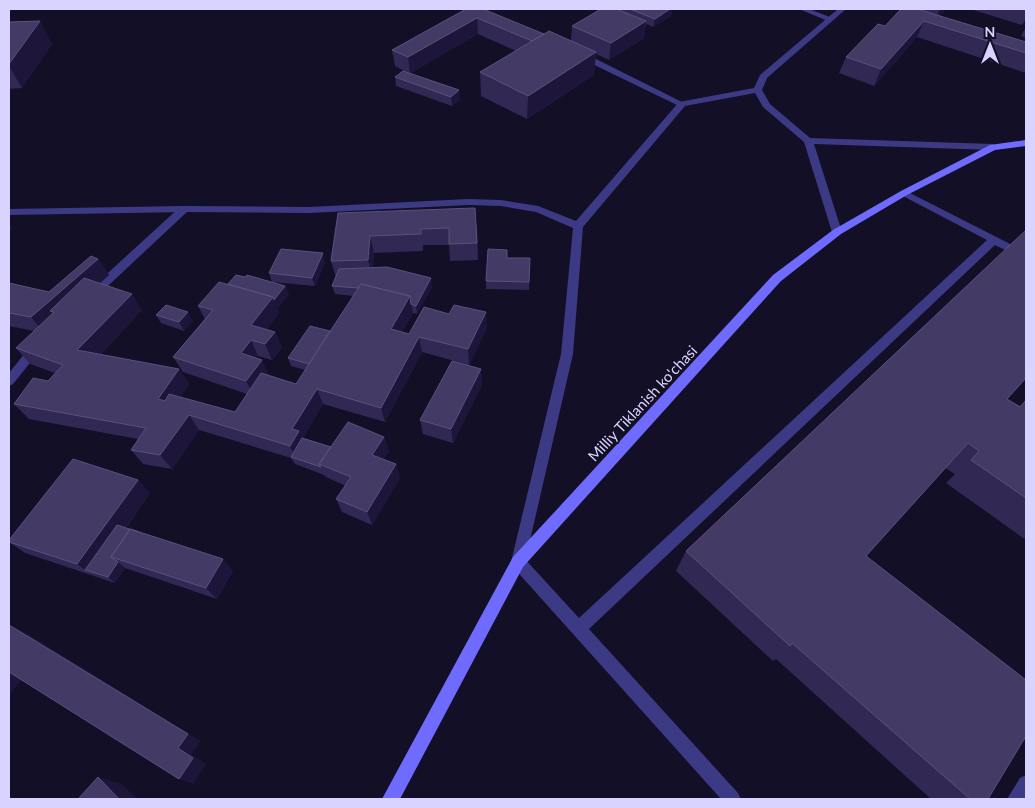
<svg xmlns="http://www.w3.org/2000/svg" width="1035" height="808" viewBox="0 0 1035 808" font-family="Lato,sans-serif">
  <rect width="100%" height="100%" fill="#130f26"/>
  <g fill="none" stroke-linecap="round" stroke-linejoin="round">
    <path fill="#3d3a85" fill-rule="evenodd" d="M799,9h10l26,10 -7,2z
      M578,53h6l102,51 -7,2 -101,-49z
      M904,190l122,62v8l-31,-15 -406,384 149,164 3,6h-20l-208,-232 -2,-5 2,-5 5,-2 5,2 56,61 408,-378 -86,-45 -2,-2z
      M184,206l4,1v4l-94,88h-8l-2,-3 2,-3 94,-86z
      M37,341l6,5 -2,3 -28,35 -4,2v-13l24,-30z
      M1026,775v24h-19l13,-21z"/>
    <path fill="#3d3a85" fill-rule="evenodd" d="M838,9h8l-79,69 -5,12 8,14 40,34 183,6 5,3 -5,3 -179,-6 28,88 -5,4 -5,-4 -28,-90 -41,-35 -8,-14 -70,13 -102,121 -10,127 -48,208 -2,5 -5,2 -5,-2 -2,-5 50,-208 12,-126 -37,-16 -35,-6 -33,-1 -159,8 -125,-1 -175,3v-6l175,-3 125,1 159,-8 33,1 37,6 38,15 103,-119 75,-14 6,-13z"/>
    <path fill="#6f6bff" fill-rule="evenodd" d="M1026,140v6l-31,4 -88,45 -66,39 -60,47 -258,286 -123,232h-18l131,-242 260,-282 60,-45 68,-39 89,-46z"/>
  </g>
  <path fill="#312854" d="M466,9l78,25 27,7 1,-15 28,-16 -2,-1h74l-1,7 -18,11 -7,-3 -2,14 -35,22 -13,-6 -2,21 -67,44 -46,-23 -1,-24 36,-21 -38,-17 -68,39 50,26 -8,7 -56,-20 -1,-9 13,-4 -13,-7 -3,-16z
    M901,9h45l-7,7 87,26v31l-109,-36 -43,49 -35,-13 7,-16 39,-31z
    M970,9h56v10l-4,6z
    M9,22l43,22 -30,44 -13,1z
    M1026,27v11l-5,-2z
    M338,213l139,12 1,35 -28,1 -1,-16h-26v6l-49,2 -1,15 59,19 -15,27 -4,-1 -11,19 7,2 78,-6 -18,37 -47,-13 -37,70 -62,-18 -20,34 28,9 53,-10 5,14 -6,8 13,5 4,14 -28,47 -30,-13 -6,-13 10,-13 -20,-9 -2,-2 -29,-11 -4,-6 -92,-28 -27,39 -29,-5 -12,-14 7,-11 -109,-20 -15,-15 34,-23 7,-8 -25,-9 -14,-16 18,-17 -25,-5v-43l40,9 49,-33 11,16 -9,8 42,27 -42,45 79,14 10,15 -9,13 55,15 12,-18 -64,-22 -10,-15 32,-38 -7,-13 30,-22 17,-7 40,9 4,8 -12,15 2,4 -12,16 8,3 7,15 -10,13 -14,-4 -2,2 13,17 27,9 9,-14 -14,-4 -3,-8 42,-27 23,-35 -18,-2 -3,-8 4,-8 -5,-17z
    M530,258l-1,32 -43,-1v-8z
    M325,262l-10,24 -43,-4 -3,-9z
    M156,315l37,6 -9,10 -23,-8z
    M481,369l1,16 -29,58 -30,-9 -3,-14z
    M1007,399l13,7 6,-6v140l-80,-57 9,-9 -10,-6 -79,88 122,243h-57l-155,-140 -3,2 -97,-90 10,-20z
    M150,493l-24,35 107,43 -16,28 -92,-31 -10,15 -90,-30 -16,-11z"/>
  <path fill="#1d163a" d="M670,9h2l-1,7 -18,11 2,-8z
    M940,9h6l-11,11z
    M477,18l1,16 -68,40 -2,-17z
    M40,21l12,23 -30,44 -13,-22v-2z
    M646,21l-2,17 -35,22 2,-17z
    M924,21l-7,16 -43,49 7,-17z
    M596,52l-2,23 -67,44 1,-23z
    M459,90l1,9 -8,7 -1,-9z
    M9,223l3,5 -3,5z
    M370,236l4,17 -2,23 -4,-16z
    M323,253l2,9 -10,24 -3,-8z
    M98,259l11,16 -49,44 -6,-7 -4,-1 8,9 -14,13 -13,-16z
    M431,278l1,9 -15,27 -1,-8z
    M285,286l4,8 -12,15 2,4 -20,27 -8,-15 22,-28z
    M132,294l10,16 -53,56 -12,-16z
    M410,296l3,17 -18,32 -4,-16z
    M188,312l5,9 -9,10 -5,-9z
    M486,312l1,16 -18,37 -1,-16z
    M275,332l7,15 -10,13 -7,-16z
    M419,337l3,15 -37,70 -4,-14z
    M251,340l7,16 -10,12 -7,-15z
    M262,360l7,15 -15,21 -8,-15z
    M179,369l10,15 -21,30 -10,-15z
    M481,369l1,16 -29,58 -2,-14z
    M317,389l6,15 -20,35 -6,21 -7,-14 2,-17z
    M189,415l10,15 -27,39 -12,-14z
    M384,437l5,14 -12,18 -5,-14z
    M396,464l4,14 -28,47 -5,-13z
    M138,480l12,13 -56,80 -9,-3 -8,-6z
    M223,559l10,12 -16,28 -11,-11z
    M118,562l7,6 -10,15 -7,-6z
    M12,626l19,10 170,105 -10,13 15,10 -13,20 -14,-5 -1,-31z
    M9,671l14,7 -14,17z
    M98,777l24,7 15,15h-18z"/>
  <path fill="#433a66" stroke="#5a527e" d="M466,9h17l61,25 -12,7 -55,-23 -69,39 -16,-7z
    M601,9h15l30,12 -35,22 -39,-17z
    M630,9h40l-15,10z
    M901,9h16l109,33v11l-102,-32 -43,48 -35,-12 32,-33 7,2z
    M40,21l-31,43v-42z
    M549,31l47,21 -68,44 -48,-24z
    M403,71l56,19 -8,7 -56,-20z
    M475,208l2,35 -28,1v-16l-28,1v5l-51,2 -2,24 -37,1 7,-48z
    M1026,230v148l-19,21 13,8 6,-7v98l-55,-38 8,-9 -11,-8 -102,113 160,124v56l-38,63h-18l-178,-156 -2,3 -104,-95z
    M281,249l42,4 -11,25 -43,-5z
    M488,249l19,1v8h23l-1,24 -43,-1z
    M91,256l7,3 -67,58 -22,-4v-30l40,9z
    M387,267l44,11 -15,28 -5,-2 -1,-8 -49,-12 -3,4 -26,-2 7,-17z
    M236,275l9,2 2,-2 38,11 -11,14 -1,-3 -45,-13z
    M84,278l48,16 -55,56 102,19 -21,30 7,2 4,-7 66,18 26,-39 35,11 65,-100 49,12 -19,33 18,5 15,-27 25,7 5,-9 32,7 -18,37 -49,-12 -38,71 -64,-19 -25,40 7,2 -9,15 -101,-31 -29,40 -29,-5 15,-22 -132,-24 19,-26 15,3 15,-16 -47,-17 38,-36 -4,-1z
    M219,282l54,15 -22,28 24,7 -10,12 -14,-4 -10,13 21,7 -16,21 -73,-24 40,-47 -15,-4z
    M166,305l22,7 -9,10 -23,-7z
    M310,326l20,5 -21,33 -21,-6z
    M452,361l29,8 -30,60 -31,-9z
    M348,422l36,15 -12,18 24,9 -29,48 -31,-13 15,-22 -32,-13z
    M302,438l29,9 -12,17 2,3 -30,-10z
    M73,459l65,21 -61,84 -68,-22v-2z
    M117,525l22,7 -9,-3 -19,28 7,5 -10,15 -23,-7z
    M130,529l93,30 -17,29 -95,-31z
    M9,625l179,109 -10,14 15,10 -14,21 -170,-107z
    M98,777l21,22h-41z"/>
  <g text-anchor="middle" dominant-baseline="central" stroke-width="4" stroke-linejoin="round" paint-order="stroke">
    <g font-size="15" fill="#d9d4ff" stroke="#130f26">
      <text transform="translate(642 403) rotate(-47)">Milliy Tiklanish ko'chasi</text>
    </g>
  </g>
  <rect width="1035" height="808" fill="none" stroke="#d9d4ff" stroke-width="20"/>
  <g transform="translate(990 45)" stroke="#130f26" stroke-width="4" paint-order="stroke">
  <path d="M0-4L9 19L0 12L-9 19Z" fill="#d9d4ff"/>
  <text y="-8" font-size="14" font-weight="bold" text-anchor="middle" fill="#d9d4ff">N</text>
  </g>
</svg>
